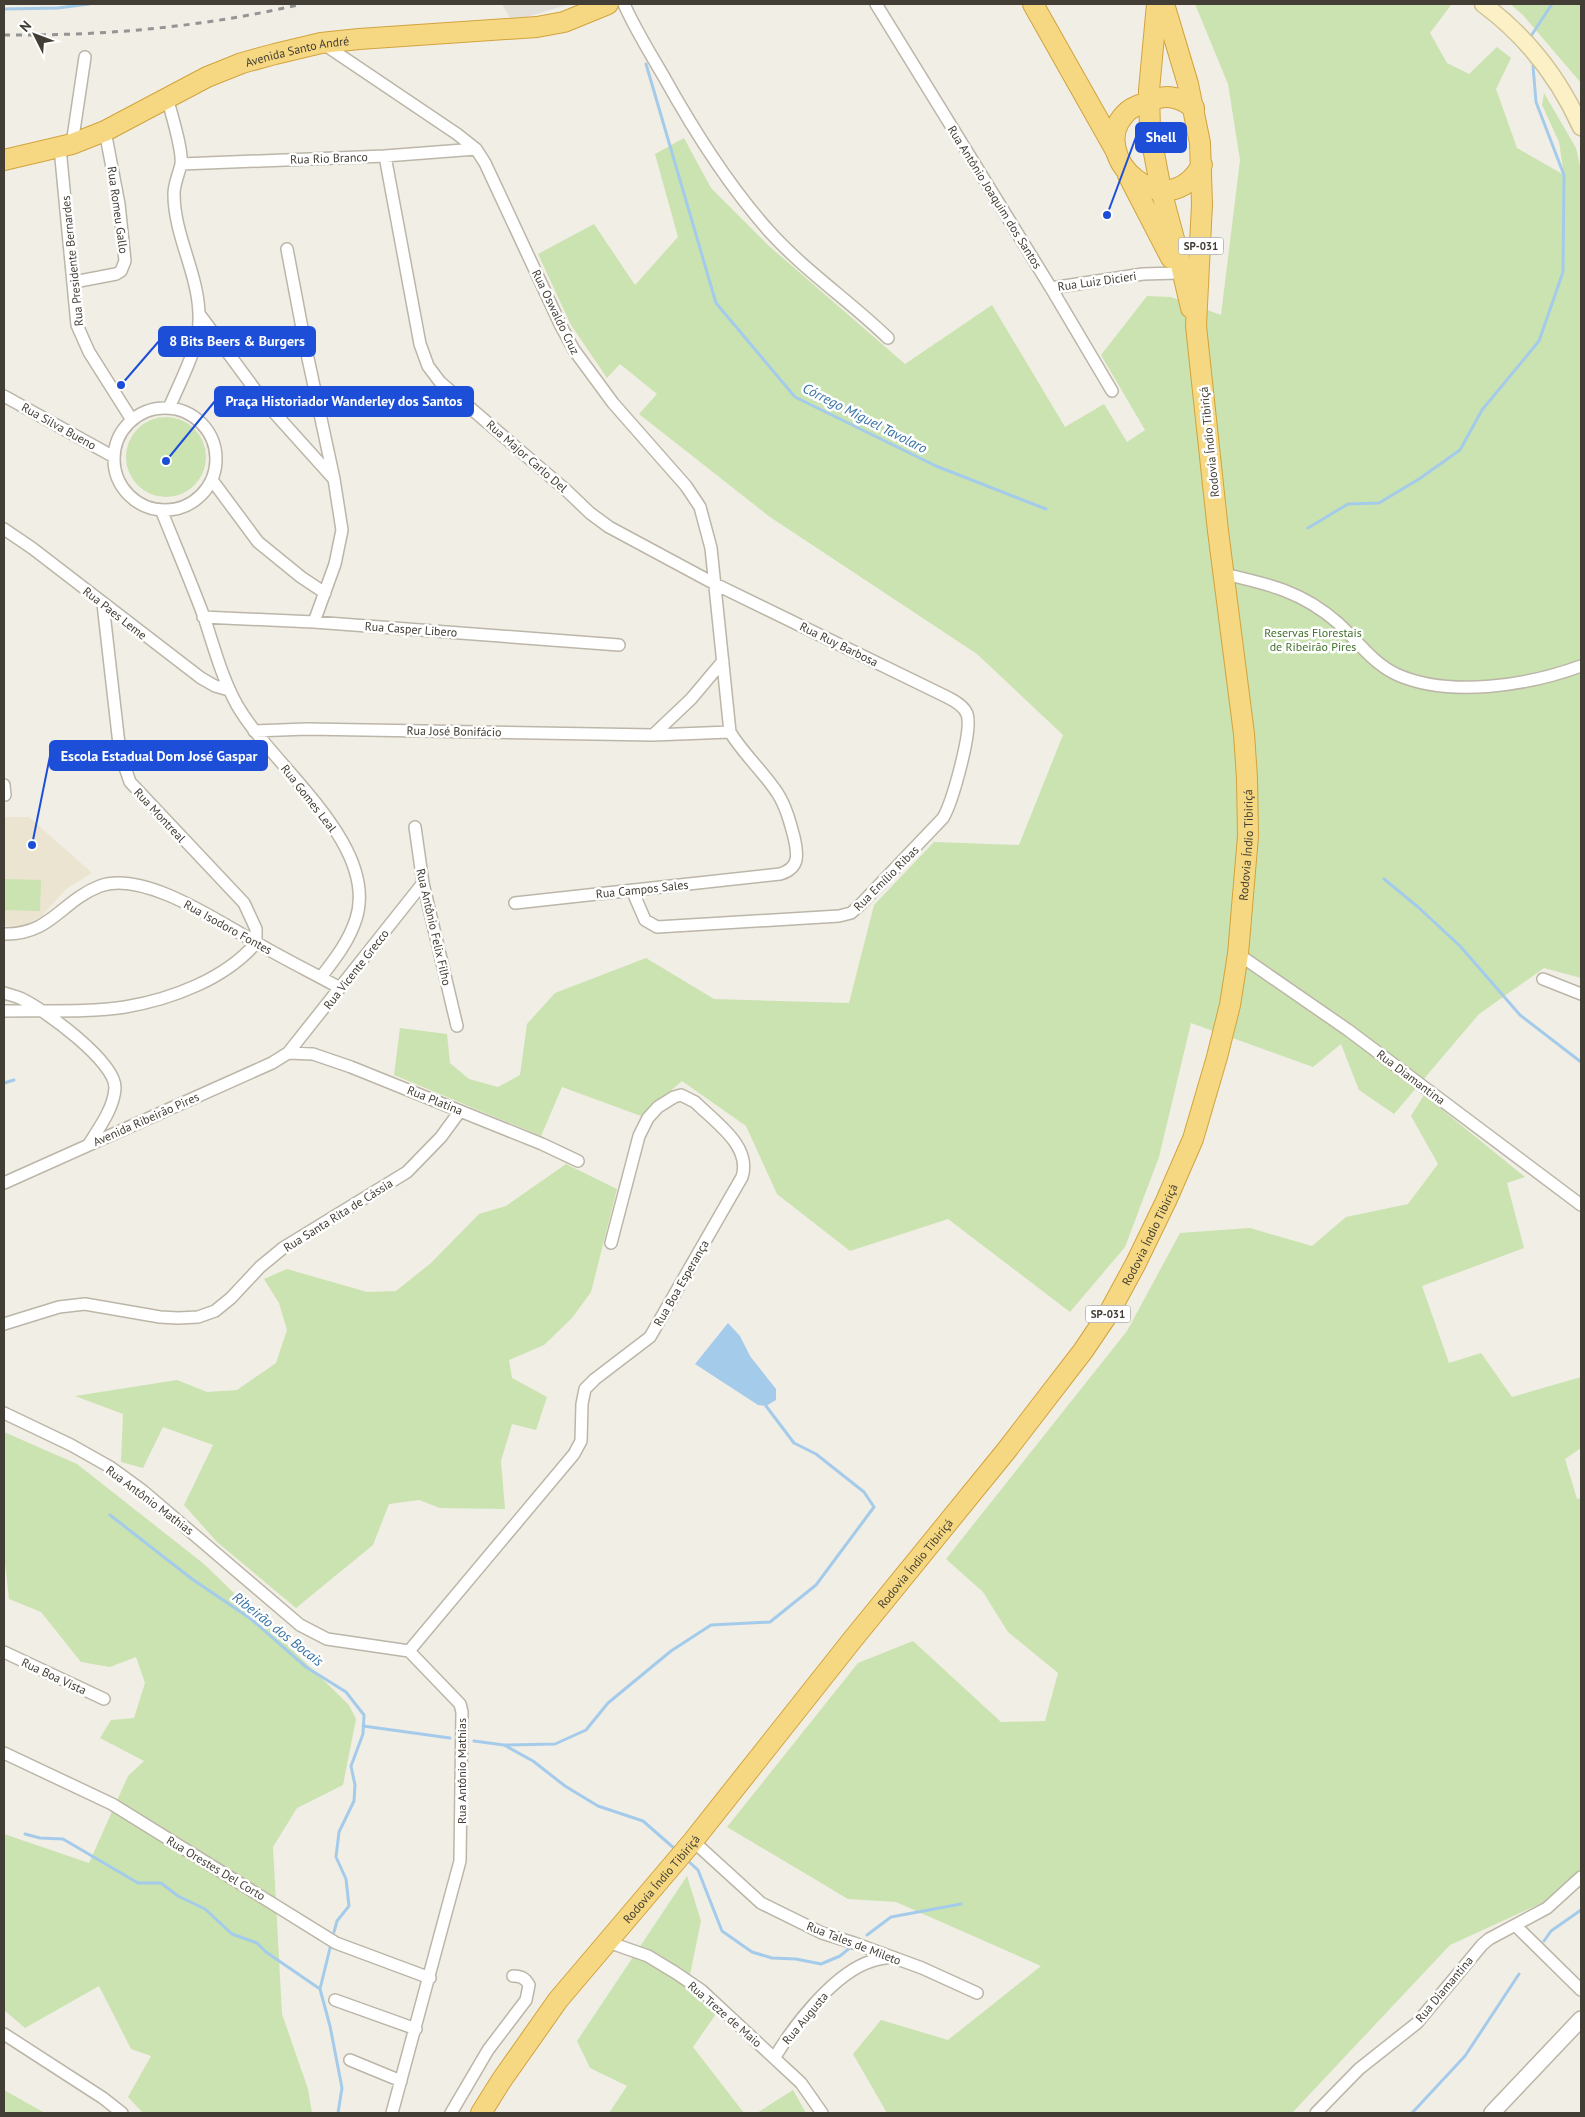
<svg xmlns="http://www.w3.org/2000/svg" width="1585" height="2117" viewBox="0 0 1585 2117" font-family="'PT Sans',sans-serif">
  <rect width="100%" height="100%" fill="#f1eee5"/>
  <path fill="#e3e0da" d="M502,4h68l-47,14h-13z"/>
  <path fill="#eae4d0" d="M4,817h25l63,56 -26,16 -24,27 -18,9 -20,1z"/>
  <path fill="#cae3b0" d="M1195,4h254l2,1 -21,28 17,30 22,11 28,-27 14,11 -15,31 21,59 47,27 -5,-33 -17,-37 2,-12 32,55 5,22v808l-37,-10 -65,46 -85,100 -35,-24 -18,-46 -28,23 -122,-44 -32,134 -34,90 -55,65 -122,-93 -98,32 -73,-57 -31,-68 -64,-45 -41,35 -79,-29 -21,49 -147,-61 6,-47 47,6 3,29 19,16 29,8 22,-12 7,-51 28,-31 91,-35 68,41 135,4 25,-98 60,-63 85,3 44,-110 -86,-81 -207,-137 -131,-103 18,-20 -37,-30 -13,14 -36,-53 -33,-71 56,-30 41,61 43,-48 -23,-83 29,-16 27,50 58,58 136,118 87,-59 73,122 39,-23 23,38 18,-12 -44,-75 46,-59 24,1 50,18 19,-155 -12,-76z
    M1510,4h71v79l-58,-68z
    M126 457a40 40 0 1 1 80 0a40 40 0 1 1-80 0Z
    M4,879l37,1 -1,31 -36,-1z
    M1424,1095l101,82 -18,6 17,65 -102,38 27,77 32,-10 31,44 69,-20v71l-16,11 12,40 4,-1v387l-131,60 -158,168h-405l-34,-59 28,-34 67,20 93,-74 -145,-64 -48,-3 -121,-72 131,-164 55,-22 88,81 44,-1 13,-48 -50,-41 -25,-40 -37,-33 181,-228 53,-98 70,-5 62,18 34,-29 62,-13 30,-40 -27,-48z
    M566,1164l51,25 -26,103 -19,26 -28,27 -35,15 3,18 35,19 -11,33 -24,-6 -11,37 4,48 -65,-1 -21,-8 -30,4 -16,41 -77,63 -79,-66 -33,-37 29,-60 -50,-18 -20,41 -22,-6 2,-48 -48,-18 102,-16 30,12 30,-2 39,-27 11,-33 -8,-27 -15,-24 23,-10 80,23 29,-1 35,-28 48,-49 27,-8z
    M4,1432l73,32 127,100 145,141 7,14 -13,66 -46,23 -24,39 9,167 26,75 4,24h-169l-15,-16 23,-41 -20,-7 -32,-63 -74,42 -21,-18v-176l85,29 39,-87 16,-15 -44,-23 11,-18 23,-2 11,-35 -9,-26 -26,10 -29,-5 -40,-50 -32,-13 -5,-45z
    M687,1876l14,45 -14,68 29,25 -23,33 51,66h-135l18,-27 -37,-18 -13,-27z
    M4,2090l41,23h-41z
    M793,2090l13,23h-49z"/>
  <path fill="#a5cbeb" d="M728,1323l12,13 10,20 26,33v11l-10,6 -8,-1 -63,-41z"/>
  <g fill="none" stroke-linecap="round" stroke-linejoin="round">
    <path stroke="#a5cbeb" stroke-width="3" d="M4,9l54,-1 31,-4
      M1531,40v-4l21,-32
      M646,64l70,239 79,94 141,69 110,43
      M1308,528l40,-24 31,-1 40,-24 41,-29 22,-40 57,-69 24,-69 1,-97 -28,-73 -3,-36
      M1384,879l34,28 42,39 60,69 61,47
      M4,1083l10,-3
      M110,1515l82,64 59,40 55,48 40,25 18,23 -1,19 -12,32 4,19 -1,16 -15,31 -3,25 10,22 3,27 -12,15 -3,11
      M363,1726l87,12
      M474,1741l30,4 29,16 32,25 33,20 45,15 32,28
      M504,1745l51,-1 31,-14 22,-27 63,-52 40,-26 59,-3 46,-37 58,-78 -10,-15 -48,-38 -22,-11 -28,-37
      M25,1834l15,4 23,1 75,44h23l17,13 27,13 27,25 25,9 9,9 54,37
      M688,1861l10,9 24,61 30,21 20,6 24,1 25,5 19,-8 11,-9
      M867,1935l24,-18 70,-13
      M1544,1941l7,-10 30,-21
      M330,1948l-10,41 10,37 12,62 -4,25
      M1412,2113l53,-57 54,-82"/>
    <g stroke="#bcb6a8" stroke-width="14">
      <path id="minor" d="M624,4c11,25 26,49 40,73 30,54 64,108 105,154 36,40 81,70 119,107
        M876,4l175,284 61,103
        M322,43l135,91 19,15 9,14 76,163 13,24 39,53 73,83 14,21 11,41 19,184c14,23 34,40 48,62 8,13 12,28 16,43 4,18 6,31 -14,37l-265,29
        M167,97c4,16 16,53 14,67 -2,10 -7,19 -7,30 0,41 24,79 25,120 2,31 -18,65 -30,94
        M72,144l13,-87
        M60,148l17,177 12,27 43,68
        M385,156l35,188 8,22 12,16 127,109 23,22 19,14 106,57 232,113c8,4 17,9 20,17 6,16 -15,89 -24,104l-83,87 -9,8 -12,3 -182,11 -12,-7 -13,-30
        M181,164l204,-8 91,-7
        M287,249l19,100 28,130 8,51 -7,34 -21,58
        M74,282l42,-8 5,-3 4,-10 -6,-57 -14,-73
        M1051,288l92,-14 35,-1
        M200,315l62,84 71,79
        M4,396l110,61
        M114 459a51 51 0 1 1 102 0a51 51 0 1 1-102 0Z
        M212,480l46,62 43,35 24,16
        M162,512c14,35 29,70 42,105 10,30 18,61 33,88 34,60 143,139 119,214 -7,22 -21,40 -35,58
        M4,529l28,19 169,130 14,8 14,4
        M1224,574c45,10 79,18 114,49 20,18 35,41 60,52 53,23 131,10 183,-9
        M203,617l111,5 305,23
        M254,731l53,-2 346,6 77,-3
        M653,735l38,-36 32,-38
        M4,785l1,10
        M415,827l8,56 34,143
        M4,934c47,1 57,-33 96,-48 44,-16 119,36 157,57 27,16 56,30 83,45
        M1238,954l110,76 233,175
        M1543,979l38,15
        M4,993c6,2 12,3 18,6 23,11 94,63 93,89 -1,20 -16,40 -26,56
        M4,1011c40,-1 82,2 121,-4 47,-8 100,-28 131,-64v-14l-12,-26 -114,-121 -10,-29 -17,-149
        M288,1053l25,1 38,13 191,77 36,17
        M4,1183l268,-120 16,-10 135,-170
        M4,1324l55,-17 26,-3 75,13 18,1 20,-1 17,-6 16,-13 29,-31 23,-19 124,-76 34,-35 19,-26
        M4,1413l67,32 39,22 33,24 157,134 27,14 82,12 51,53 2,8 -2,149 -68,252
        M409,1651l165,-197 7,-13 1,-37 3,-15 10,-10 55,-42 92,-160c10,-31 -27,-55 -47,-75l-14,-7 -7,2 -16,10 -10,11 -9,18 -28,107
        M4,1652l100,47
        M4,1753l108,51 224,139 94,35
        M693,1841l68,62 61,30 32,10 68,25 55,25
        M1516,1926l65,64
        M608,1942l40,14 28,17 25,17 100,93 21,30
        M335,2000l81,29
        M4,2034l99,64 19,15
        M775,2057c19,-32 60,-85 97,-96 6,-2 13,-3 19,-4
        M350,2060l51,21
        M451,2113l37,-63 38,-50 3,-15c-4,-7 -8,-9 -16,-9
        M1316,2113l43,-44 58,-46 65,-78 7,-6 58,-31 34,-31"/>
    </g>
    <g stroke="#bcb6a8" stroke-width="18">
      <path id="tertiary" d="M1492,2113l89,-94"/>
    </g>
    <g stroke="#cec297" stroke-width="19">
      <path id="secondary" d="M1483,4c43,32 76,74 98,123"/>
    </g>
    <g stroke="#d2a33e" stroke-width="22">
      <g id="trunk">
        <path d="M1033,4l83,147"/>
        <path d="M1157,4l-8,86 1,42 11,58 20,75 10,43"/>
        <path d="M1194,108c-17,-13 -30,-14 -49,-5 -7,2 -16,6 -20,11 -39,40 40,116 77,51"/>
        <path id="s1" d="M4,160l68,-16 33,-13 102,-54 35,-14 33,-9 46,-11 38,-4 178,-12 27,-5 44,-18"/>
        <path d="M1128,175l43,83"/>
        <path id="s2" d="M481,2113l20,-32 57,-81 135,-159 160,-202 153,-188 77,-100 27,-40 26,-48 30,-62 27,-62 24,-82 13,-52 8,-51 10,-118 -1,-58 -3,-44 -26,-203 -22,-205 6,-122 -2,-61 -12,-59 -24,-80"/>
      </g>
    </g>
    <use href="#minor" stroke="#fff" stroke-width="11"/>
    <use href="#tertiary" stroke="#fff" stroke-width="15"/>
    <use href="#secondary" stroke="#fbf0c6" stroke-width="16"/>
    <use href="#trunk" stroke="#f6d882" stroke-width="20"/>
    <path stroke="#949494" stroke-width="3" stroke-dasharray="6 6" stroke-linecap="butt" d="M4,35c100,1 200,-8 298,-31"/>
  </g>
  <g text-anchor="middle" dominant-baseline="central" stroke-width="5" stroke-linejoin="round" paint-order="stroke">
    <g fill="#fff" stroke="#7b7872" stroke-width="1">
      <rect x="1178.5" y="237.5" width="45" height="17" rx="4"/>
      <rect x="1085.5" y="1305.5" width="45" height="17" rx="4"/>
    </g>
    <g font-size="11" font-weight="bold" fill="#433e35">
      <text x="1201" y="246">SP-031</text>
      <text x="1108" y="1314">SP-031</text>
    </g>
    <g font-size="12" fill="#433e35" stroke="#fff">
      <text stroke="none"><textPath href="#s1" startOffset="315">Avenida Santo André</textPath></text>
      <text transform="translate(329 158) rotate(-2)">Rua Rio Branco</text>
      <text transform="translate(995 197) rotate(58)">Rua Antônio Joaquim dos Santos</text>
      <text transform="translate(118 210) rotate(82)">Rua Romeu Gallo</text>
      <text transform="translate(72 261) rotate(-96)">Rua Presidente Bernardes</text>
      <text transform="translate(1097 281) rotate(-8)">Rua Luiz Dicieri</text>
      <text transform="translate(556 312) rotate(64)">Rua Oswaldo Cruz</text>
      <text transform="translate(59 426) rotate(29)">Rua Silva Bueno</text>
      <text transform="translate(1209 442) rotate(-96)">Rodovia Índio Tibiriçá</text>
      <text transform="translate(527 456) rotate(41)">Rua Major Carlo Del</text>
      <text transform="translate(115 613) rotate(38)">Rua Paes Leme</text>
      <text transform="translate(411 629) rotate(4)">Rua Casper Libero</text>
      <text transform="translate(839 644) rotate(26)">Rua Ruy Barbosa</text>
      <text transform="translate(454 731) rotate(1)">Rua José Bonifácio</text>
      <text transform="translate(309 798) rotate(52)">Rua Gomes Leal</text>
      <text transform="translate(160 815) rotate(47)">Rua Montreal</text>
      <text stroke="none"><textPath href="#s2" startOffset="1511">Rodovia Índio Tibiriçá</textPath></text>
      <text transform="translate(886 878) rotate(-45)">Rua Emílio Ribas</text>
      <text transform="translate(642 889) rotate(-6)">Rua Campos Sales</text>
      <text transform="translate(228 927) rotate(29)">Rua Isodoro Fontes</text>
      <text transform="translate(434 927) rotate(77)">Rua Antônio Felix Filho</text>
      <text transform="translate(356 969) rotate(-52)">Rua Vicente Grecco</text>
      <text transform="translate(1411 1077) rotate(37)">Rua Diamantina</text>
      <text transform="translate(435 1100) rotate(22)">Rua Platina</text>
      <text transform="translate(146 1119) rotate(-24)">Avenida Ribeirão Pires</text>
      <text transform="translate(338 1215) rotate(-32)">Rua Santa Rita de Cássia</text>
      <text stroke="none"><textPath href="#s2" startOffset="1106">Rodovia Índio Tibiriçá</textPath></text>
      <text transform="translate(681 1283) rotate(-60)">Rua Boa Esperança</text>
      <text transform="translate(150 1500) rotate(37)">Rua Antônio Mathias</text>
      <text stroke="none"><textPath href="#s2" startOffset="701">Rodovia Índio Tibiriçá</textPath></text>
      <text transform="translate(54 1676) rotate(25)">Rua Boa Vista</text>
      <text transform="translate(461 1771) rotate(-90)">Rua Antônio Mathias</text>
      <text transform="translate(216 1868) rotate(31)">Rua Orestes Del Corto</text>
      <text stroke="none"><textPath href="#s2" startOffset="296">Rodovia Índio Tibiriçá</textPath></text>
      <text transform="translate(854 1943) rotate(21)">Rua Tales de Mileto</text>
      <text transform="translate(1444 1989) rotate(-50)">Rua Diamantina</text>
      <text transform="translate(725 2014) rotate(41)">Rua Treze de Maio</text>
      <text transform="translate(805 2018) rotate(-50)">Rua Augusta</text>
    </g>
    <g font-size="12" fill="#43712d" stroke="#fff">
      <text x="1313" y="632">Reservas Florestais<tspan x="1313" dy="14">de Ribeirão Pires</tspan></text>
    </g>
    <g font-size="14" font-style="italic" fill="#3672a7" stroke="#fff">
      <text transform="translate(865 418) rotate(27)">Córrego Miguel Tavolaro</text>
      <text transform="translate(278 1629) rotate(38)">Ribeirão dos Bocais</text>
    </g>
  </g>
  <path fill="none" stroke="#1d4ed8" stroke-width="2" d="M1107 215L1136 137M121 385L159 341M166 461L215 401M32 845L50 756"/>
  <g fill="#1d4ed8" stroke="#fff" stroke-width="2">
    <circle cx="1107" cy="215" r="5"/>
    <circle cx="121" cy="385" r="5"/>
    <circle cx="166" cy="461" r="5"/>
    <circle cx="32" cy="845" r="5"/>
  </g>
  <g fill="#1d4ed8" stroke="#1d4ed8" stroke-width="2">
    <rect x="1136" y="123" width="50" height="29" rx="5"/>
    <rect x="159" y="327" width="156" height="29" rx="5"/>
    <rect x="215" y="387" width="258" height="29" rx="5"/>
    <rect x="50" y="741" width="217" height="29" rx="5"/>
  </g>
  <g font-size="14" text-anchor="middle" font-weight="bold" fill="#fff">
    <text x="1161" y="142">Shell</text>
    <text x="237" y="346">8 Bits Beers &amp; Burgers</text>
    <text x="344" y="406">Praça Historiador Wanderley dos Santos</text>
    <text x="159" y="761">Escola Estadual Dom José Gaspar</text>
  </g>
  <rect width="1585" height="2117" fill="none" stroke="#433e35" stroke-width="10"/>
  <g transform="translate(35 35) rotate(312)" stroke="#ffffff" stroke-width="4" paint-order="stroke">
  <path d="M0-4L9 19L0 12L-9 19Z" fill="#433e35"/>
  <text y="-8" font-size="14" font-weight="bold" text-anchor="middle" fill="#433e35">N</text>
  </g>
</svg>
